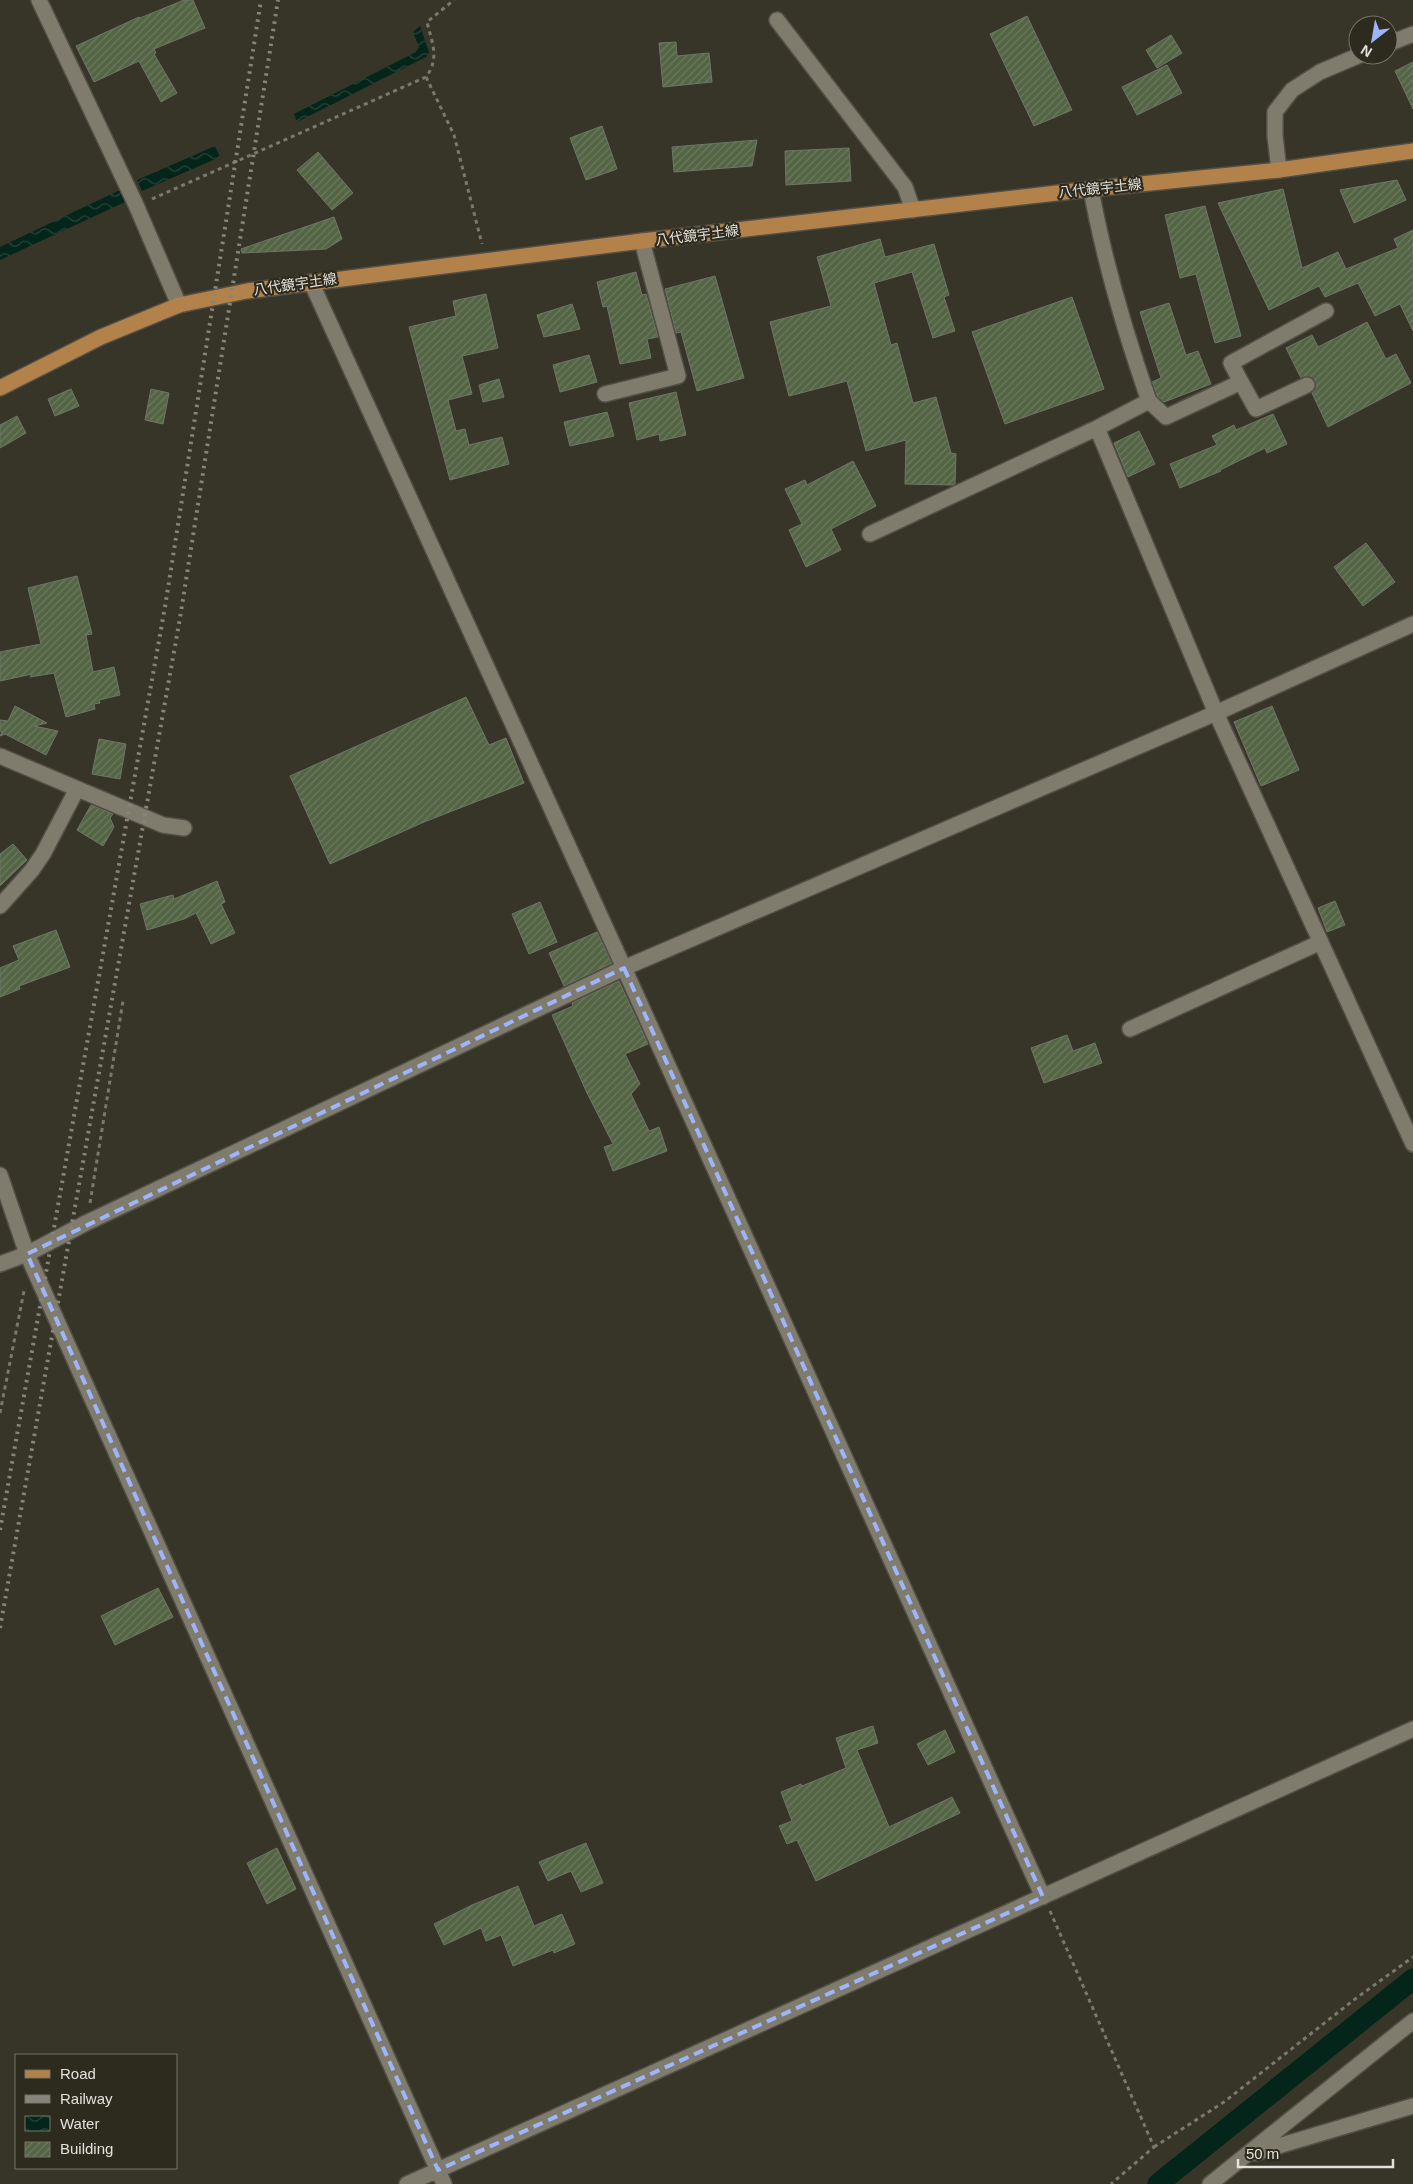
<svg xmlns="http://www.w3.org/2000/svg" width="1413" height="2184" viewBox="0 0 1413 2184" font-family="Arial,'Noto Sans JP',sans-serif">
  <defs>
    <pattern id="water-waves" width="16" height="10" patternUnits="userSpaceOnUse" patternTransform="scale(1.25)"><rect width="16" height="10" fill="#04251a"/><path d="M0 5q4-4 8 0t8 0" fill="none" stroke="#28443b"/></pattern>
    <pattern id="building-hatch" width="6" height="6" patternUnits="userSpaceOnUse" patternTransform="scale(1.25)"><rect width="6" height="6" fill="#536544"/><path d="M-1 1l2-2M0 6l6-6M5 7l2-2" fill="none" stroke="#6c7b5e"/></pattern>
  </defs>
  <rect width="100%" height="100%" fill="#373428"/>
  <path fill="url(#water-waves)" d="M420,26l9,26 -3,5 -129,65 -3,-8 122,-62 3,-5 -6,-15z
    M215,146l5,11 -78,34 -5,-11z
    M120,190l5,12 -125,58v-13z"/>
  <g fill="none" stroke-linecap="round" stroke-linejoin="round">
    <path stroke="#04251a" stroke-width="21" d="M1158,2184l255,-205"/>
  </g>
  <path fill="url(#building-hatch)" stroke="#6f7669" d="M184,0h9l12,28 -51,21 2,4 -2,1 23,39 -16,9 -22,-41 -45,21 -18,-36 63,-29 1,1z
    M1027,16l45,94 -38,16 -44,-92z
    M1171,35l11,18 -25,15 -11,-18z
    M676,42l1,14 32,-3 3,29 -49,5 -4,-44z
    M1413,62v47l-18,-38z
    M1167,65l15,28 -45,22 -15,-28z
    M602,126l15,43 -31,11 -16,-42z
    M757,140l-5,26 -78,6 -2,-25z
    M849,148l2,33 -65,4 -1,-34z
    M318,152l35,41 -21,17 -35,-40z
    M1397,180l9,20 -52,23 -14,-33z
    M1283,189l19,79 36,-16 8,17 52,-21 -4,-9 19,-9v101l-13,-27 -25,12 -17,-33 -33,14 -6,-11 -50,24 -51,-107z
    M1205,206l36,130 -26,7 -19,-69 -16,4 -15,-63z
    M334,217l8,22 -16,10 -84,4 -1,-4z
    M880,239l5,18 49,-13 15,51 -5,2 11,34 -22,7 -21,-66 -38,11 17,62 6,-2 16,60 23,-6 15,56 5,1 -1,30 -2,1 -48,-1 1,-44 -40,11 -19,-70 -58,15 -19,-74 61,-16 -14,-49z
    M636,272l6,23 4,-1 12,43 -11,2 4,19 -31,6 -13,-58 -4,1 -6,-25z
    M715,276l29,102 -47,13 -16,-59 -5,1 -11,-44z
    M486,294l12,54 -36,8 10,38 -24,6 8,31 9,-2 4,16 33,-8 7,27 -59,16 -41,-153 47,-11 -3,-15z
    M1072,297l32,92 -99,35 -33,-92z
    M1169,303l17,52 12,-4 13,33 -47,18 -7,-6 -5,-14 9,-4 -21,-66z
    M572,304l8,25 -36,8 -7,-22z
    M1367,322l19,37 10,-5 15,29 -83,44 -16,-34 4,-7 -1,-5 -7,-5 -7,2 -15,-30 26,-13 6,12z
    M589,355l8,27 -37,10 -7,-27z
    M499,379l5,18 -21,5 -4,-17z
    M71,389l8,17 -24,10 -7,-17z
    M151,389l18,4 -6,31 -18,-4z
    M676,392l10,43 -26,6 -1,-7 -22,6 -8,-37z
    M607,412l7,24 -44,10 -6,-24z
    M1273,414l14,30 -20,9 -2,-5 -45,22 1,1 -41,17 -10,-24 47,-19 -5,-9 22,-11 2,5z
    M17,416l9,17 -26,15v-23z
    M1139,431l16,33 -27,13 -14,-34z
    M853,461l23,45 -45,23 10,21 -35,17 -17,-37 13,-6 -17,-35 20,-9 2,5z
    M1366,543l29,39 -32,24 -29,-39z
    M77,576l15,58 -6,1 7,37 21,-5 6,28 -21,5 1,3 -6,1 1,5 -29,8 -12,-44 -24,4 2,-3 -32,7v-29l41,-8 -13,-56z
    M466,697l23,48 17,-7 18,45 -100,39 -94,42 -40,-88z
    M15,706l32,17 -13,3 24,5 -12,24 -41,-21 -5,2 2,-4 -2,-1v-11l8,1z
    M1272,706l27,64 -38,16 -27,-64z
    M99,739l27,5 -6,35 -28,-5z
    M91,805l22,9 -3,4 4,9 -11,19 -26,-16z
    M13,844l14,16 -27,26v-32z
    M217,881l8,21 -4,2 14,29 -24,11 -15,-31 -12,6 -37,11 -7,-26 33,-9 1,4z
    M1335,901l10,24 -18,7 -9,-24z
    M540,902l17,40 -28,12 -17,-40z
    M56,930l14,37 -51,19 1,3 -20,8v-29l19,-8 -6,-14z
    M597,932l15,31 -48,23 -15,-33z
    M619,981l29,63 -23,10 15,30 -9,10 18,37 10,-4 8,24 -54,20 -9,-24 9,-3 -26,-51 -35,-78 21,-9 -1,-3z
    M1067,1035l6,16 22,-8 7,20 -58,20 -13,-35z
    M158,1588l15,29 -58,28 -14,-29z
    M873,1726l5,17 -21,7 32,77 63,-30 8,16 -144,68 -19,-41 -10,4 -8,-18 13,-5 -11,-29 20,-8 1,2 44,-18 -10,-30z
    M945,1730l10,22 -27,13 -11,-21z
    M586,1843l17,40 -22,9 -10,-21 -23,10 -9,-19z
    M277,1848l19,41 -29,15 -20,-41z
    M518,1886l16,40 28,-12 13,30 -21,9 -1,-3 -40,16 -12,-31 -15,6 -5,-13 -37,17 -10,-21 38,-19z"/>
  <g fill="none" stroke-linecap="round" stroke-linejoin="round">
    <g stroke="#524f45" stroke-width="18">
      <path id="minor" d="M39,0l97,205 43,100
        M777,20l128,167 8,23
        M1388,44l25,-10
        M1279,170l-4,-34v-24l17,-22 28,-18 40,-17
        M1091,189c13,72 34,143 58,212l-52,27 119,285 197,431
        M311,282l313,686 419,929
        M1241,382l15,27 51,-24
        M605,394l73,-18 -36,-135
        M1149,401l17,16 75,-35 -10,-19 95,-52
        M870,534l227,-106
        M0,756l163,69 21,3
        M0,906l32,-36 11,-16 34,-65
        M1130,1029l191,-87
        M0,1175l27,79 417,930
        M0,1264l27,-10 59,-31 538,-255 592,-255 197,-89
        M1255,2153l158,-47
        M407,2184l1006,-455
        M1210,2184l203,-163"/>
    </g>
    <g stroke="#524f45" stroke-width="18">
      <path id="major" d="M0,388l101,-51 78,-32 68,-14 395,-50 449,-52 188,-19 134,-19"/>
    </g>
    <path stroke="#7b796f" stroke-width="3" stroke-dasharray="4 4" stroke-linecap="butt" d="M426,77l28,58 28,109
      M152,199l274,-122c14,-19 6,-34 1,-55l27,-22
      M90,1203l33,-202
      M0,1413l24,-122
      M1050,1911l104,236 -43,37
      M1154,2147l70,-45 131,-103 58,-42"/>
    <use href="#minor" stroke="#7f7c6e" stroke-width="15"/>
    <use href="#major" stroke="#b3814a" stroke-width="15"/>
    <path stroke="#87857b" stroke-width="4" stroke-dasharray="2.5 5" stroke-linecap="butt" d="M0,1530l165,-923 96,-607
      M0,1628l180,-1010 98,-618"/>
  </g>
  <path fill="none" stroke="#9eb4fd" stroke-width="4" stroke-dasharray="10 6" stroke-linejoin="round" d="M624,968l419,929 -605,273 -411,-916z"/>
  <g text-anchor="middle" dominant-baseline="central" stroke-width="4.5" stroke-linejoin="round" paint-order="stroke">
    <g font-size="14" fill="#e3e2da" stroke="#2d2a1e">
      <text transform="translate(1100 188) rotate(-6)">八代鏡宇土線</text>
      <text transform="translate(697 235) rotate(-7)">八代鏡宇土線</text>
      <text transform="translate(295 284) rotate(-8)">八代鏡宇土線</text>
    </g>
  </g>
  <rect x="15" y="2054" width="162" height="115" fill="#2d2a1e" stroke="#767469"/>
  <rect x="25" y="2070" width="25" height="8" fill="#b3814a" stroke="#767469"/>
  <text x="60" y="2079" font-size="15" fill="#e3e2da">Road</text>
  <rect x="25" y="2095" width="25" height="8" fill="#87857b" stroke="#767469"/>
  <text x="60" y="2104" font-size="15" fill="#e3e2da">Railway</text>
  <rect x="25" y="2116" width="25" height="15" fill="url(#water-waves)" stroke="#767469"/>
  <text x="60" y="2129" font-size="15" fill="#e3e2da">Water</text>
  <rect x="25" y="2142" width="25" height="15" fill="url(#building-hatch)" stroke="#767469"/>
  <text x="60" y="2154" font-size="15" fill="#e3e2da">Building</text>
  <g transform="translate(1373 40) rotate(211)"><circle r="24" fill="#2d2a1e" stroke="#767469"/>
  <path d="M0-4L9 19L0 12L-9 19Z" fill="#9eb4fd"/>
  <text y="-8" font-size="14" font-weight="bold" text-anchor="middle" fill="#e3e2da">N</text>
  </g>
  <path d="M1238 2159v8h155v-8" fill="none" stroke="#e3e2da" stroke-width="2.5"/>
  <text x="1246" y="2159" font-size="15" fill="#e3e2da" stroke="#2d2a1e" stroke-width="4" paint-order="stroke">50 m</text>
</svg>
